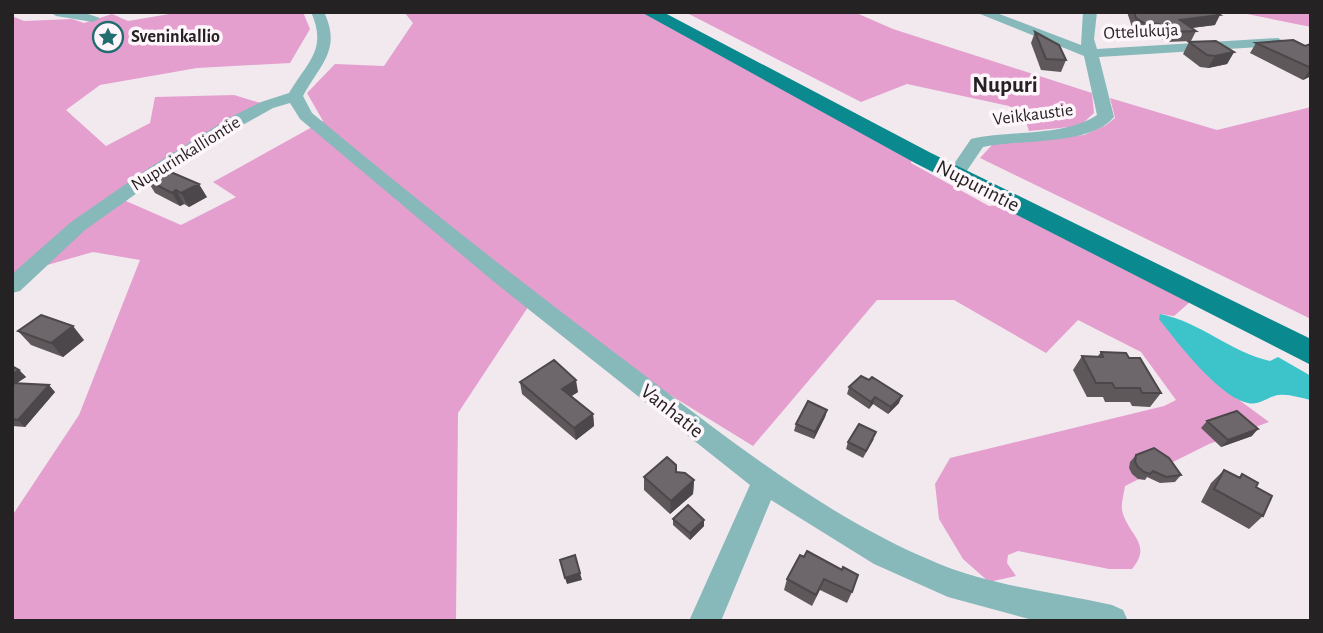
<svg xmlns="http://www.w3.org/2000/svg" width="1323" height="633" viewBox="0 0 1323 633" font-family="'Alegreya Sans',sans-serif">
  <rect width="100%" height="100%" fill="#f1e9ee"/>
  <path fill="#e49fcf" d="M181,12h122l7,17 -20,34 -93,5 -97,17 -34,25 40,36 44,-23 5,-26 79,-2 33,10 -148,93 62,27 55,-28 -23,-15 110,-61 -16,-28 28,-29 49,2 29,-43 -9,-11h238l270,147 -1,4 78,43 11,-1 190,97 -16,14 -14,-2 75,83 34,25 -60,22 -84,42c-1,8 -5,20 -2,28 8,23 29,31 9,55h-23l-91,-18 -10,4 -1,8 9,13 -27,6 -26,-23 -24,-40 -4,-35 15,-26 214,-52 12,-6 -35,-48 -63,-32 -32,33 -92,-53h-77l-124,146 -125,-77 -92,-74 -78,118 -2,208h-444v-105l67,-101 61,-155 -47,-8 -81,23v-259l12,5 48,-2 12,4 28,-9 16,7z
    M685,12h169l39,17 199,64 2,20 -14,13 -51,5 -5,-15 -15,-10 -102,-22 -46,18z
    M1237,12h74v15z
    M1110,98l107,32 94,-23v212l-331,-161 12,-13 31,-5 61,-5 22,-10 9,-7z"/>
  <path fill="#3cc4ca" d="M1160,314c41,8 70,38 110,47l8,-4 33,19v24c-11,-2 -21,-6 -32,-5 -11,1 -19,11 -31,8 -29,-6 -71,-61 -89,-84z"/>
  <g fill="none" stroke-linecap="round" stroke-linejoin="round">
    <path fill="#87b8ba" fill-rule="evenodd" d="M50,12h32l18,6 -7,4 -37,-6z
      M311,12h13c18,38 -4,52 -21,84l9,17c103,86 208,168 315,249 98,74 196,154 310,201 55,23 117,29 175,42l11,5 5,11h-92l-88,-24 -74,-33 -103,-64 -50,121h-32l61,-136 -257,-204 -193,-162 -10,-16 -17,5 -32,18 -80,50 -76,54 -65,61 -8,2v-19l59,-52 78,-54 80,-50 32,-16 28,-9c18,-31 39,-43 22,-81z
      M975,12h19l87,33 2,-33h14l-3,27 3,10 181,-11 7,4 -7,4 -179,11 15,60c-24,29 -95,22 -131,30l-21,31 -6,1 -9,-5 24,-35c38,-9 94,-2 126,-24l-13,-59z"/>
    <path fill="#0a8a8f" fill-rule="evenodd" d="M641,12h22l268,141 380,186v26l-396,-202z"/>
  </g>
  <path fill="#5e585b" d="M116,12h45l-2,2z
    M1127,12h87l1,13 -24,3 5,3 -5,10 -25,1 -12,-8 -15,-1 -7,-6z
    M1035,32l31,28 -5,12 -20,-2 -10,-27z
    M1189,42l45,10 -7,12 -19,4 -8,-1 -17,-13z
    M1256,43l49,3 6,-2v32l-8,4 -53,-27z
    M147,180l60,17 -18,10 -5,-3 -4,2 -25,-13z
    M18,331l66,9 -21,17 -32,-12z
    M1101,352l28,6 32,35 -11,14 -18,-1 -2,-4h-25l-2,-5h-16l-14,-27 9,-14h16z
    M12,366l7,4 7,7 -9,6 38,9 -30,35 -13,-1z
    M520,382l58,10 -7,4 22,18 1,12 -18,14 -54,-46z
    M849,387l50,16 -11,11 -15,-10 -4,5 -22,-15z
    M827,410l-2,7 -11,22 -20,-8 2,-7z
    M1207,421l45,15 -31,11 -20,-19z
    M874,439l-11,19 -17,-9 2,-7z
    M1136,455l45,20 -6,7 -15,1 -13,-6 -2,3 -7,-1 -6,-5 -3,-6 1,-6z
    M1224,470l14,8 4,-4 14,13 7,29 -14,13 -48,-27 10,-19z
    M676,472l18,8 -1,14 -23,20 -26,-24v-13z
    M673,519l31,1v6l-14,14 -17,-15z
    M800,555l52,37 -5,11 -27,-13 -8,16 -28,-16 3,-11z"/>
  <path fill="#4c474a" d="M1220,15l-5,10 -40,5 5,-10z
    M1234,52l-7,12 -19,4 7,-12z
    M1311,68v8l-8,4 7,-11z
    M199,184l8,13 -18,10 -8,-14z
    M176,190l8,14 -4,2 -8,-13z
    M73,326l11,14 -21,17 -12,-14z
    M19,370l7,7 -14,9v-12z
    M576,380l2,12 -14,9 -2,-12z
    M49,385l6,7 -30,35 -7,-7z
    M902,396l-3,7 -11,11 3,-7z
    M875,397l-2,7 -4,5 2,-7z
    M827,410l-2,7 -11,22 1,-7z
    M593,414l1,12 -18,14 -2,-12z
    M1258,429l-6,7 -31,11 7,-7z
    M694,480l-1,14 -23,20 1,-13z
    M704,520v6l-14,14v-7z
    M580,573l2,7 -15,4 -2,-6z"/>
  <path fill="#6d666a" stroke="#4c474a" stroke-width="2" d="M1134,12h80l6,3 -40,5 16,11 -25,1 -12,-8 -15,-1 -8,-5z
    M1035,32l24,13 7,15 -20,-1z
    M1293,40l12,6 6,-2v24l-55,-25z
    M1216,41l18,11 -19,4 -8,-1 -18,-13z
    M166,170l33,14 -18,9 -5,-3 -4,3 -25,-13z
    M41,315l32,11 -22,17 -33,-12z
    M1101,352l25,1 3,5h11l21,35h-19l-2,-5h-25l-3,-5h-16l-14,-27 21,1z
    M554,360l22,20 -14,9 31,25 -19,14 -54,-46z
    M12,366l7,4 -7,4z
    M861,376l8,4 3,-3 30,19 -11,11 -16,-10 -4,5 -22,-15z
    M12,383l37,2 -31,35 -6,-1z
    M808,401l19,9 -12,22 -19,-8z
    M1237,411l21,18 -30,11 -21,-19z
    M859,424l17,8 -10,19 -18,-9z
    M1154,448l15,10 12,17 -15,2 -13,-6 -3,3 -6,-2 -6,-5 -3,-5 1,-7z
    M667,457l9,8v7l9,1 9,7 -23,21 -27,-24z
    M1224,470l16,8 2,-4 16,9 -2,4 16,9 -9,20 -49,-27z
    M688,505l16,15 -14,13 -17,-14z
    M807,551l35,19 1,-3 15,8 -6,17 -28,-13 -8,16 -29,-16 13,-24 4,2z
    M575,555l5,18 -15,5 -5,-18z"/>
  <defs>
    <g id="sight-ring" transform="scale(1.575)"><circle r="9.5" fill="#fef6fb" stroke="#216d70" stroke-width="1.5"/><path d="M0-6L1.8-2.2L6-1.7L2.9 1.2L3.7 5.4L0 3.3L-3.7 5.4L-2.9 1.2L-6-1.7L-1.8-2.2Z" fill="#216d70"/></g>
  </defs>
  <g fill-rule="evenodd">
    <use href="#sight-ring" x="108" y="37"/>
  </g>
  <g text-anchor="middle" dominant-baseline="central" stroke-width="7" stroke-linejoin="round" paint-order="stroke">
    <g font-size="18" fill="#252224" stroke="#fef6fb">
      <text transform="translate(1141 32) rotate(-3)">Ottelukuja</text>
      <text transform="translate(1033 115) rotate(-7)">Veikkaustie</text>
      <text transform="translate(186 154) rotate(-32)">Nupurinkalliontie</text>
    </g>
    <g font-size="18" font-weight="bold" fill="#252224" stroke="#fef6fb" text-anchor="start">
      <text x="131" y="37">Sveninkallio</text>
    </g>
    <g font-size="21" fill="#252224" stroke="#fef6fb">
      <text transform="translate(978 186) rotate(27)">Nupurintie</text>
      <text transform="translate(672 411) rotate(38)">Vanhatie</text>
    </g>
    <g font-size="23" font-weight="bold" fill="#252224" stroke="#fef6fb">
      <text x="1005" y="85">Nupuri</text>
    </g>
  </g>
  <rect width="1323" height="633" fill="none" stroke="#252224" stroke-width="28"/>
</svg>
